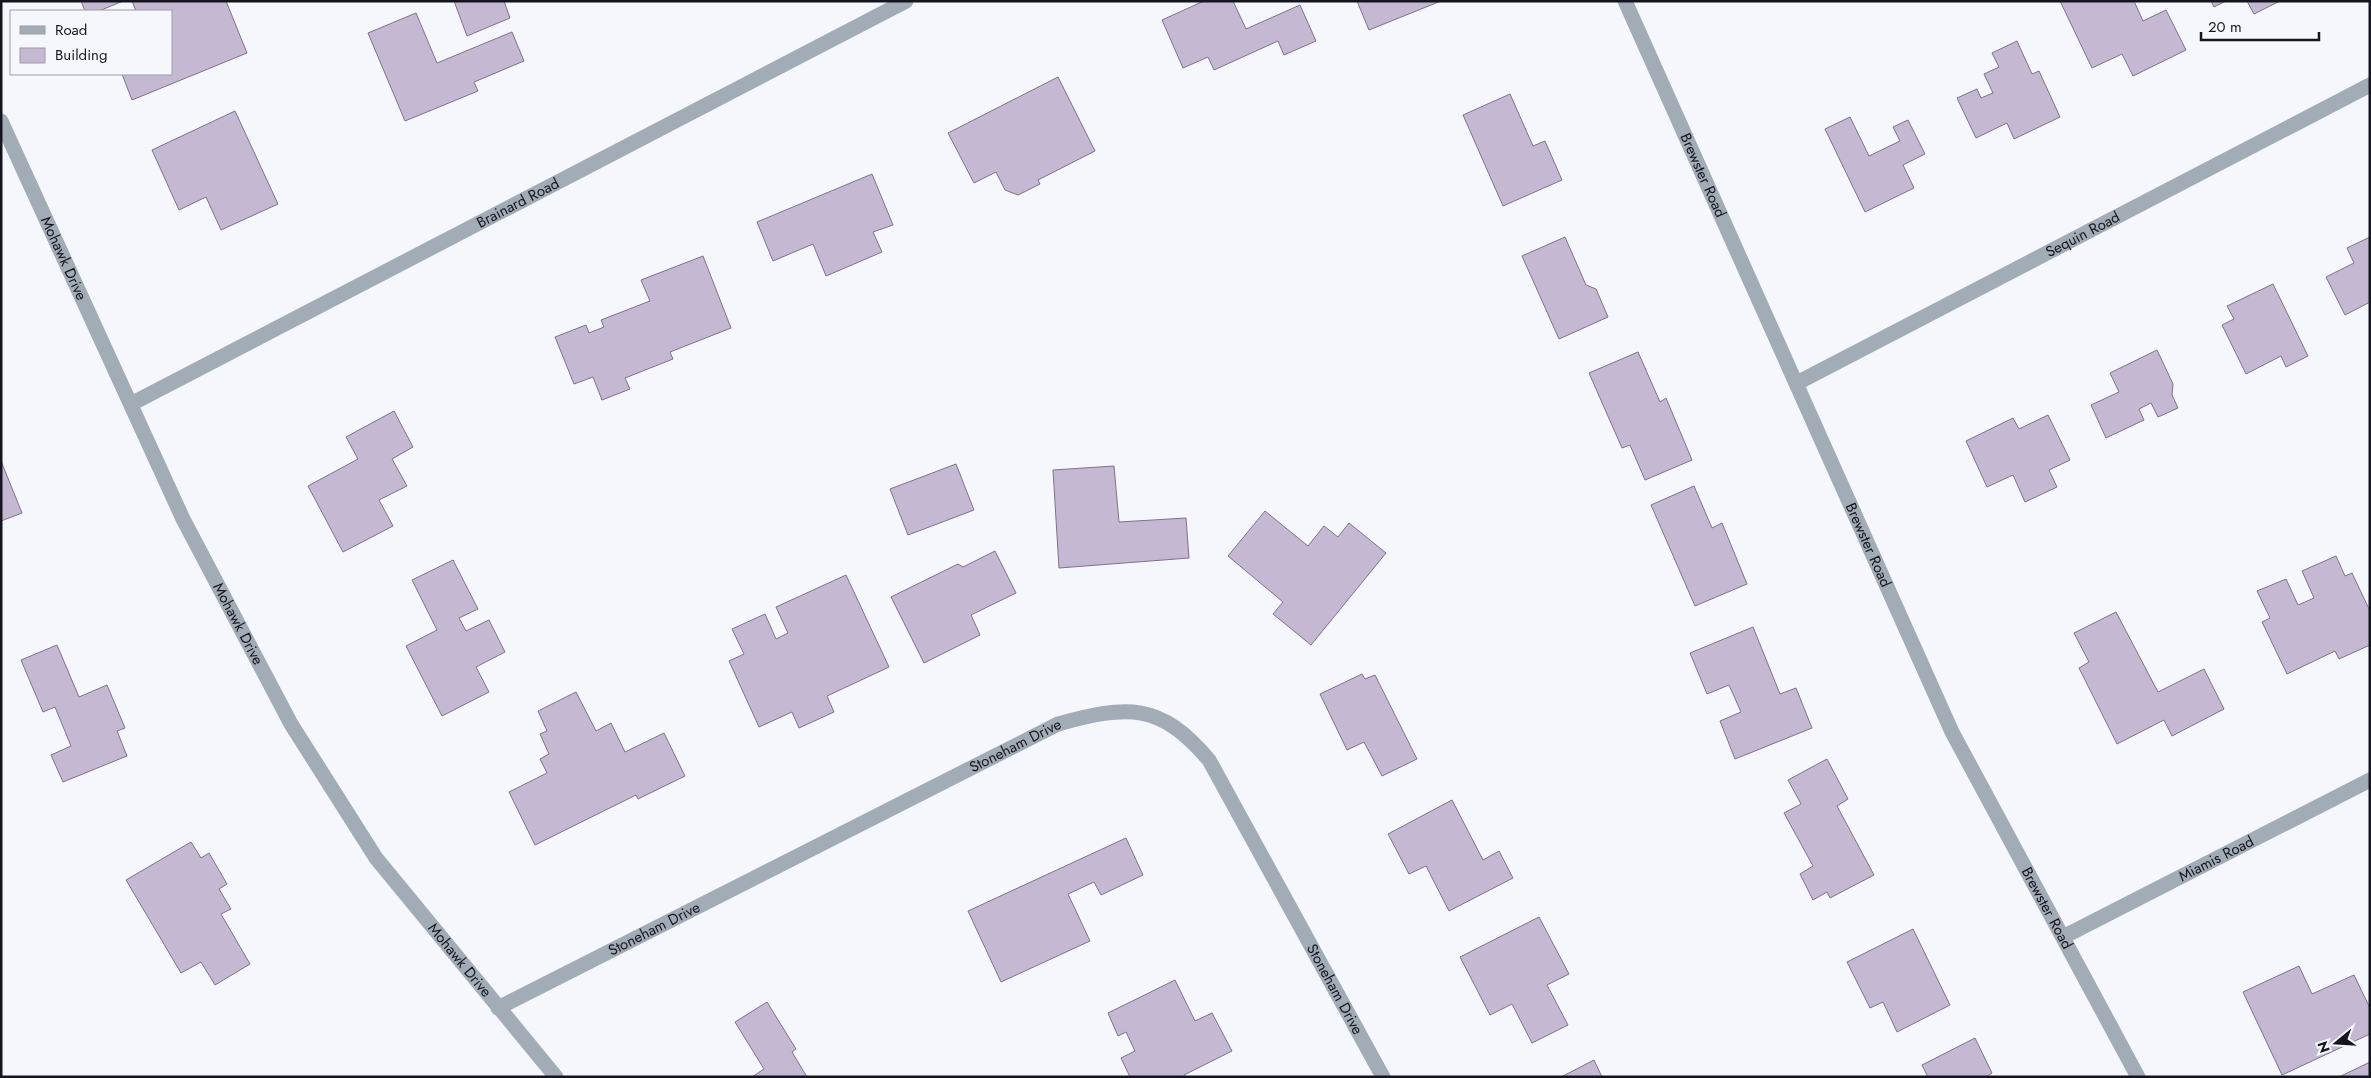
<svg xmlns="http://www.w3.org/2000/svg" width="2371" height="1078" viewBox="0 0 2371 1078" font-family="Jost,sans-serif">
  <rect width="100%" height="100%" fill="#f6f7fd"/>
  <path fill="#c5b8d3" stroke="#7e728b" d="M81,1h42l-24,10h-14z
    M132,1h94l21,52 -115,47 -10,-26h49v-63h-35z
    M454,1h50l6,17 -43,18z
    M1204,1h29l13,28 54,-24 16,36 -32,14 -6,-14 -64,29 -6,-13 -25,11 -21,-48z
    M1357,1h84l-72,29z
    M2060,1h74l9,20 23,-11 20,40 -53,26 -11,-22 -30,14z
    M2211,1h15l-12,6z
    M2247,1h33l-26,13z
    M416,13l21,50 75,-31 12,29 -50,21 4,9 -73,30 -37,-88z
    M2017,41l15,33 7,-3 21,46 -46,22 -7,-16 -31,15 -19,-40 20,-9 4,9 12,-5 -9,-19 15,-7 -7,-14z
    M1058,77l37,74 -57,29 2,4 -22,11 -13,-5 -9,-18 -22,11 -26,-50z
    M1510,94l23,52 12,-5 17,39 -59,26 -40,-91z
    M235,111l43,93 -57,26 -15,-33 -27,13 -27,-60z
    M1850,117l19,39 31,-15 -7,-14 15,-7 17,34 -22,11 11,23 -49,24 -40,-83z
    M872,174l21,51 -20,7 9,20 -56,24 -13,-32 -40,17 -16,-39z
    M1565,237l21,48 10,4 12,28 -49,22 -37,-83z
    M2370,237v65l-25,13 -19,-38 28,-14 -7,-15z
    M703,256l28,72 -61,24 3,7 -48,19 5,11 -28,11 -9,-23 -19,7 -19,-47 31,-12 3,8 15,-6 -3,-7 49,-19 -9,-21z
    M2273,284l35,72 -22,11 -5,-11 -35,18 -24,-49 12,-6 -7,-13z
    M2157,350l16,34 -1,11 6,13 -20,9 -7,-14 -12,6 5,11 -38,18 -15,-33 28,-13 -9,-19z
    M1638,352l22,50 6,-4 26,62 -47,20 -15,-35 -8,3 -33,-75z
    M394,411l19,36 -21,12 15,27 -28,14 14,26 -50,26 -35,-66 50,-27 -12,-22z
    M2048,415l22,45 -21,10 8,17 -32,15 -12,-27 -26,12 -21,-46 47,-23 6,11z
    M1,461l21,52 -21,8z
    M956,464l18,46 -66,25 -18,-46z
    M1114,466l5,56 67,-4 3,40 -130,10 -6,-98z
    M1694,486l18,42 10,-5 25,61 -52,22 -44,-101z
    M1265,511l43,35 16,-20 14,11 11,-14 37,30 -75,92 -38,-31 10,-12 -55,-46z
    M995,551l21,42 -45,22 9,20 -56,28 -33,-66 67,-33 5,3z
    M2336,556l9,20 7,-3 18,38v34l-31,14 -4,-8 -48,23 -25,-52 8,-4 -13,-27 29,-12 12,26 16,-7 -12,-27z
    M453,560l25,49 -19,9 7,13 23,-11 16,32 -29,15 13,25 -47,24 -36,-70 31,-16 -25,-50z
    M846,575l43,92 -62,29 7,16 -35,16 -7,-16 -33,15 -30,-66 15,-7 -12,-25 33,-15 11,25 12,-6 -12,-26z
    M2116,612l42,80 46,-23 20,40 -52,27 -8,-16 -47,24 -38,-76 10,-6 -15,-29z
    M1753,627l27,67 16,-6 16,40 -77,31 -15,-38 21,-9 -12,-27 -22,9 -17,-41z
    M57,645l22,52 28,-12 18,43 -8,3 10,25 -64,26 -12,-27 20,-9 -16,-39 -12,5 -22,-52z
    M1362,674l3,5 10,-4 42,84 -35,17 -18,-34 -17,8 -27,-56z
    M576,692l20,39 15,-8 14,29 39,-19 21,43 -47,23 -2,-4 -101,50 -26,-53 38,-19 -7,-14 9,-5 -9,-20 7,-3 -9,-20z
    M1827,759l21,40 -11,7 37,69 -44,23 -3,-6 -14,8 -13,-26 13,-8 -29,-53 17,-9 -13,-24z
    M1452,800l31,60 16,-9 14,27 -64,33 -23,-45 -17,8 -21,-40z
    M1126,838l17,37 -42,20 -7,-13 -26,12 22,47 -89,41 -33,-71z
    M191,842l10,16 8,-5 18,31 -8,5 12,20 -10,5 29,50 -35,21 -14,-23 -20,11 -55,-93z
    M1539,917l30,57 -22,11 21,40 -36,18 -20,-39 -22,11 -30,-58z
    M1913,929l37,76 -53,27 -14,-30 -13,6 -23,-46z
    M2299,966l13,28 42,-19 16,33v26l-88,41 -39,-83z
    M1175,980l20,41 17,-8 20,38 -48,24 1,2h-55l-9,-19 14,-7 -9,-19 -8,4 -10,-23z
    M767,1002l29,47 -4,3 15,25h-55l12,-8 -29,-47z
    M1975,1038l17,35 -6,4h-58l-6,-12z
    M1594,1060l8,17h-41z
    M2370,1062v15h-31z"/>
  <g fill="none" stroke-linecap="round" stroke-linejoin="round">
    <g stroke="#a2acb6" stroke-width="15">
      <path id="s1" d="M1625,1l327,731 186,345"/>
      <path id="s2" d="M1,121l182,398 108,205 85,134 180,219"/>
      <path id="s3" d="M1797,383l573,-298"/>
      <path id="s4" d="M131,404l775,-403"/>
      <path id="s5" d="M2063,937l307,-157"/>
      <path id="s6" d="M498,1008l560,-284c69,-19 102,-22 151,36l174,317"/>
    </g>
  </g>
  <g text-anchor="middle" dominant-baseline="central" stroke-width="4.5" stroke-linejoin="round" paint-order="stroke">
    <g font-size="15" fill="#14151f" stroke="#f6f7fd">
      <text stroke="none"><textPath href="#s1" startOffset="191">Brewster Road</textPath></text>
      <text stroke="none"><textPath href="#s4" startOffset="436">Brainard Road</textPath></text>
      <text stroke="none"><textPath href="#s3" startOffset="322">Sequin Road</textPath></text>
      <text stroke="none"><textPath href="#s2" startOffset="151">Mohawk Drive</textPath></text>
      <text stroke="none"><textPath href="#s1" startOffset="596">Brewster Road</textPath></text>
      <text stroke="none"><textPath href="#s2" startOffset="556">Mohawk Drive</textPath></text>
      <text stroke="none"><textPath href="#s6" startOffset="580">Stoneham Drive</textPath></text>
      <text stroke="none"><textPath href="#s5" startOffset="172">Miamis Road</textPath></text>
      <text stroke="none"><textPath href="#s1" startOffset="1001">Brewster Road</textPath></text>
      <text stroke="none"><textPath href="#s6" startOffset="175">Stoneham Drive</textPath></text>
      <text stroke="none"><textPath href="#s2" startOffset="960">Mohawk Drive</textPath></text>
      <text stroke="none"><textPath href="#s6" startOffset="1058">Stoneham Drive</textPath></text>
    </g>
  </g>
  <rect width="2371" height="1078" fill="none" stroke="#14151f" stroke-width="5"/>
  <rect x="10" y="10" width="162" height="65" fill="#f6f7fd" stroke="#9c9da4"/>
  <rect x="20" y="26" width="25" height="8" fill="#a2acb6" stroke="#9c9da4"/>
  <text x="55" y="35" font-size="15" fill="#14151f">Road</text>
  <rect x="20" y="48" width="25" height="15" fill="#c5b8d3" stroke="#9c9da4"/>
  <text x="55" y="60" font-size="15" fill="#14151f">Building</text>
  <g transform="translate(2336 1043) rotate(252)" stroke="#f6f7fd" stroke-width="4" paint-order="stroke">
  <path d="M0-4L9 19L0 12L-9 19Z" fill="#14151f"/>
  <text y="-8" font-size="14" font-weight="bold" text-anchor="middle" fill="#14151f">N</text>
  </g>
  <path d="M2201 32v8h118v-8" fill="none" stroke="#14151f" stroke-width="2.5"/>
  <text x="2208" y="32" font-size="15" fill="#14151f" stroke="#f6f7fd" stroke-width="4" paint-order="stroke">20 m</text>
</svg>
